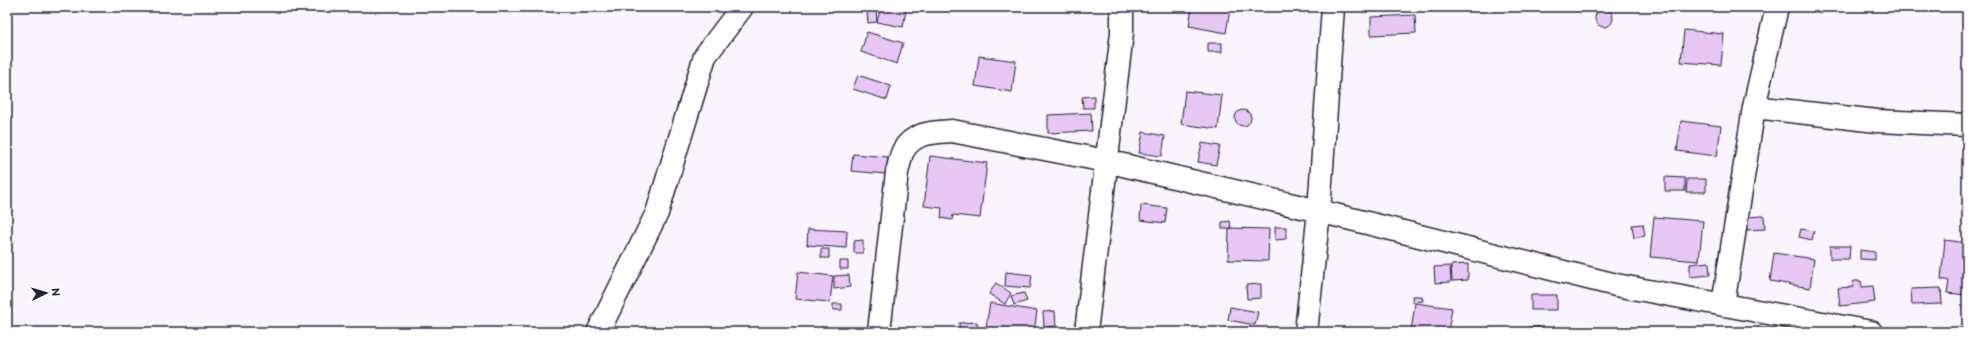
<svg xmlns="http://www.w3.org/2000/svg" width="1974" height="339" viewBox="0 0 1974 339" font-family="'Balsamiq Sans',sans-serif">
  <rect width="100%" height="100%" fill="#faf4fd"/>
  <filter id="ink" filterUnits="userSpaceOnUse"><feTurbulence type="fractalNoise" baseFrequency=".025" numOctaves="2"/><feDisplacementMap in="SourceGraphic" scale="8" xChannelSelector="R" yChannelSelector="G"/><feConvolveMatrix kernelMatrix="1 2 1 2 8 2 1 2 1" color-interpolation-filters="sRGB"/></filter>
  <g filter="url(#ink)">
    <path fill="#e7c7f4" stroke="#22223b" d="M881,7l25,3 -3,17 -26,-5z
      M1192,7h21l17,3 -4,23 -37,-7z
      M1595 18a9 9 0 1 1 18 0a9 9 0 1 1-18 0Z
      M867,10h9l1,12 -9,1z
      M1415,15l1,18 -45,2v-18z
      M1684,30l40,4 -3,31 -40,-3z
      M867,32l36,11 -6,21 -36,-12z
      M1208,43h14v9h-14z
      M979,56l37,5 -4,31 -37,-6z
      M858,75l33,11 -4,14 -34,-11z
      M1185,91l37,4 -4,34 -37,-5z
      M1094,96v12h-11l-1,-11z
      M1235 118a8 8 0 1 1 16 0a8 8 0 1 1-16 0Z
      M1091,113l1,18 -44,2v-18z
      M1681,121l40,5 -4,30 -40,-5z
      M1143,132l22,4 -3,20 -23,-3z
      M1202,143l18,3 -4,19 -18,-3z
      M853,154l35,3 -2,17 -35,-3z
      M930,156l57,7 -7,55 -27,-3 -1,5 -11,-2 1,-10 -18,-2z
      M1665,177l20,1v13h-20z
      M1687,179h19v13h-20z
      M1141,205l26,3 -2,15 -25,-3z
      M1764,216l1,13 -20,1v-13z
      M1654,217l49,4 -4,40 -49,-4z
      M1230,221l1,8h-9v-7z
      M1643,224l2,12 -11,2 -2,-13z
      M1275,227h11v12l-11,1z
      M1229,228l40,1 -1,32 -40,-1z
      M808,229l39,2 -1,17 -39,-3z
      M1801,229l13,2 -2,9 -13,-3z
      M863,240v13h-9v-12z
      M1945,240l22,3v52l-20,-2 2,-12 -8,-2z
      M1830,246h20l-1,13h-19z
      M821,249h8v9h-8z
      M1860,250l15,2v8l-15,-1z
      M1774,253l40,6 -4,29 -40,-7z
      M840,261h8v8h-8z
      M1709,262l1,13 -20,2v-13z
      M1468,264v16l-16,1 -1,-16z
      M1450,266l1,16 -16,1 -1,-16z
      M798,272l35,4 -3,26 -35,-3z
      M1006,272l26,3 -2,13 -25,-2z
      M849,275l1,12 -16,2v-13z
      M1853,281h8l1,6 11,-1 2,16 -35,4 -2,-18 15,-1z
      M996,283l15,10 -6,11 -16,-10z
      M1261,284v14l-14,1 -1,-14z
      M1941,288l1,16 -30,1 -1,-16z
      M1024,293l3,8 -13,4 -3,-9z
      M1531,295h26v15h-26z
      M1412,296h10l1,5 -10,1z
      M990,303l47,8 -3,21h-49z
      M1415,303l37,5 -4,24h-37z
      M833,304h9v6h-9z
      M1230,307l28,5 -3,13 -27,-5z
      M1055,311l1,15 -12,1 -1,-15z
      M977,322l1,10h-18l-1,-9z
      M1528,327h12v5h-12z"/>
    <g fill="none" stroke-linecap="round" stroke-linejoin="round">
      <g stroke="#22223b" stroke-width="25">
        <path id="minor" d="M1754,107l123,14 90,4
          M1723,305l31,-198 23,-100
          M598,332l59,-119 48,-157 37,-49
          M879,332l18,-160c2,-6 3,-15 6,-21 10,-19 31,-19 49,-20l154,30 213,50 297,74 255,47
          M1086,332l36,-299v-26
          M1306,332l13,-121 14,-204"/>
      </g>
      <use href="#minor" stroke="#fff" stroke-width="22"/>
    </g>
  </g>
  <rect width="1974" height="339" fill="none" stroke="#fff" stroke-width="24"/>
  <rect x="12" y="12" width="1950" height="315" fill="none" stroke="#22223b" stroke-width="1.5" filter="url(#ink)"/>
  <g transform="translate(46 293) rotate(85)" stroke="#ffffff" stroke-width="3" paint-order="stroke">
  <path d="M0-3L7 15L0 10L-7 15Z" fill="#22223b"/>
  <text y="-6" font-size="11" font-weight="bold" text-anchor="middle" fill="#22223b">N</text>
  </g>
</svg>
